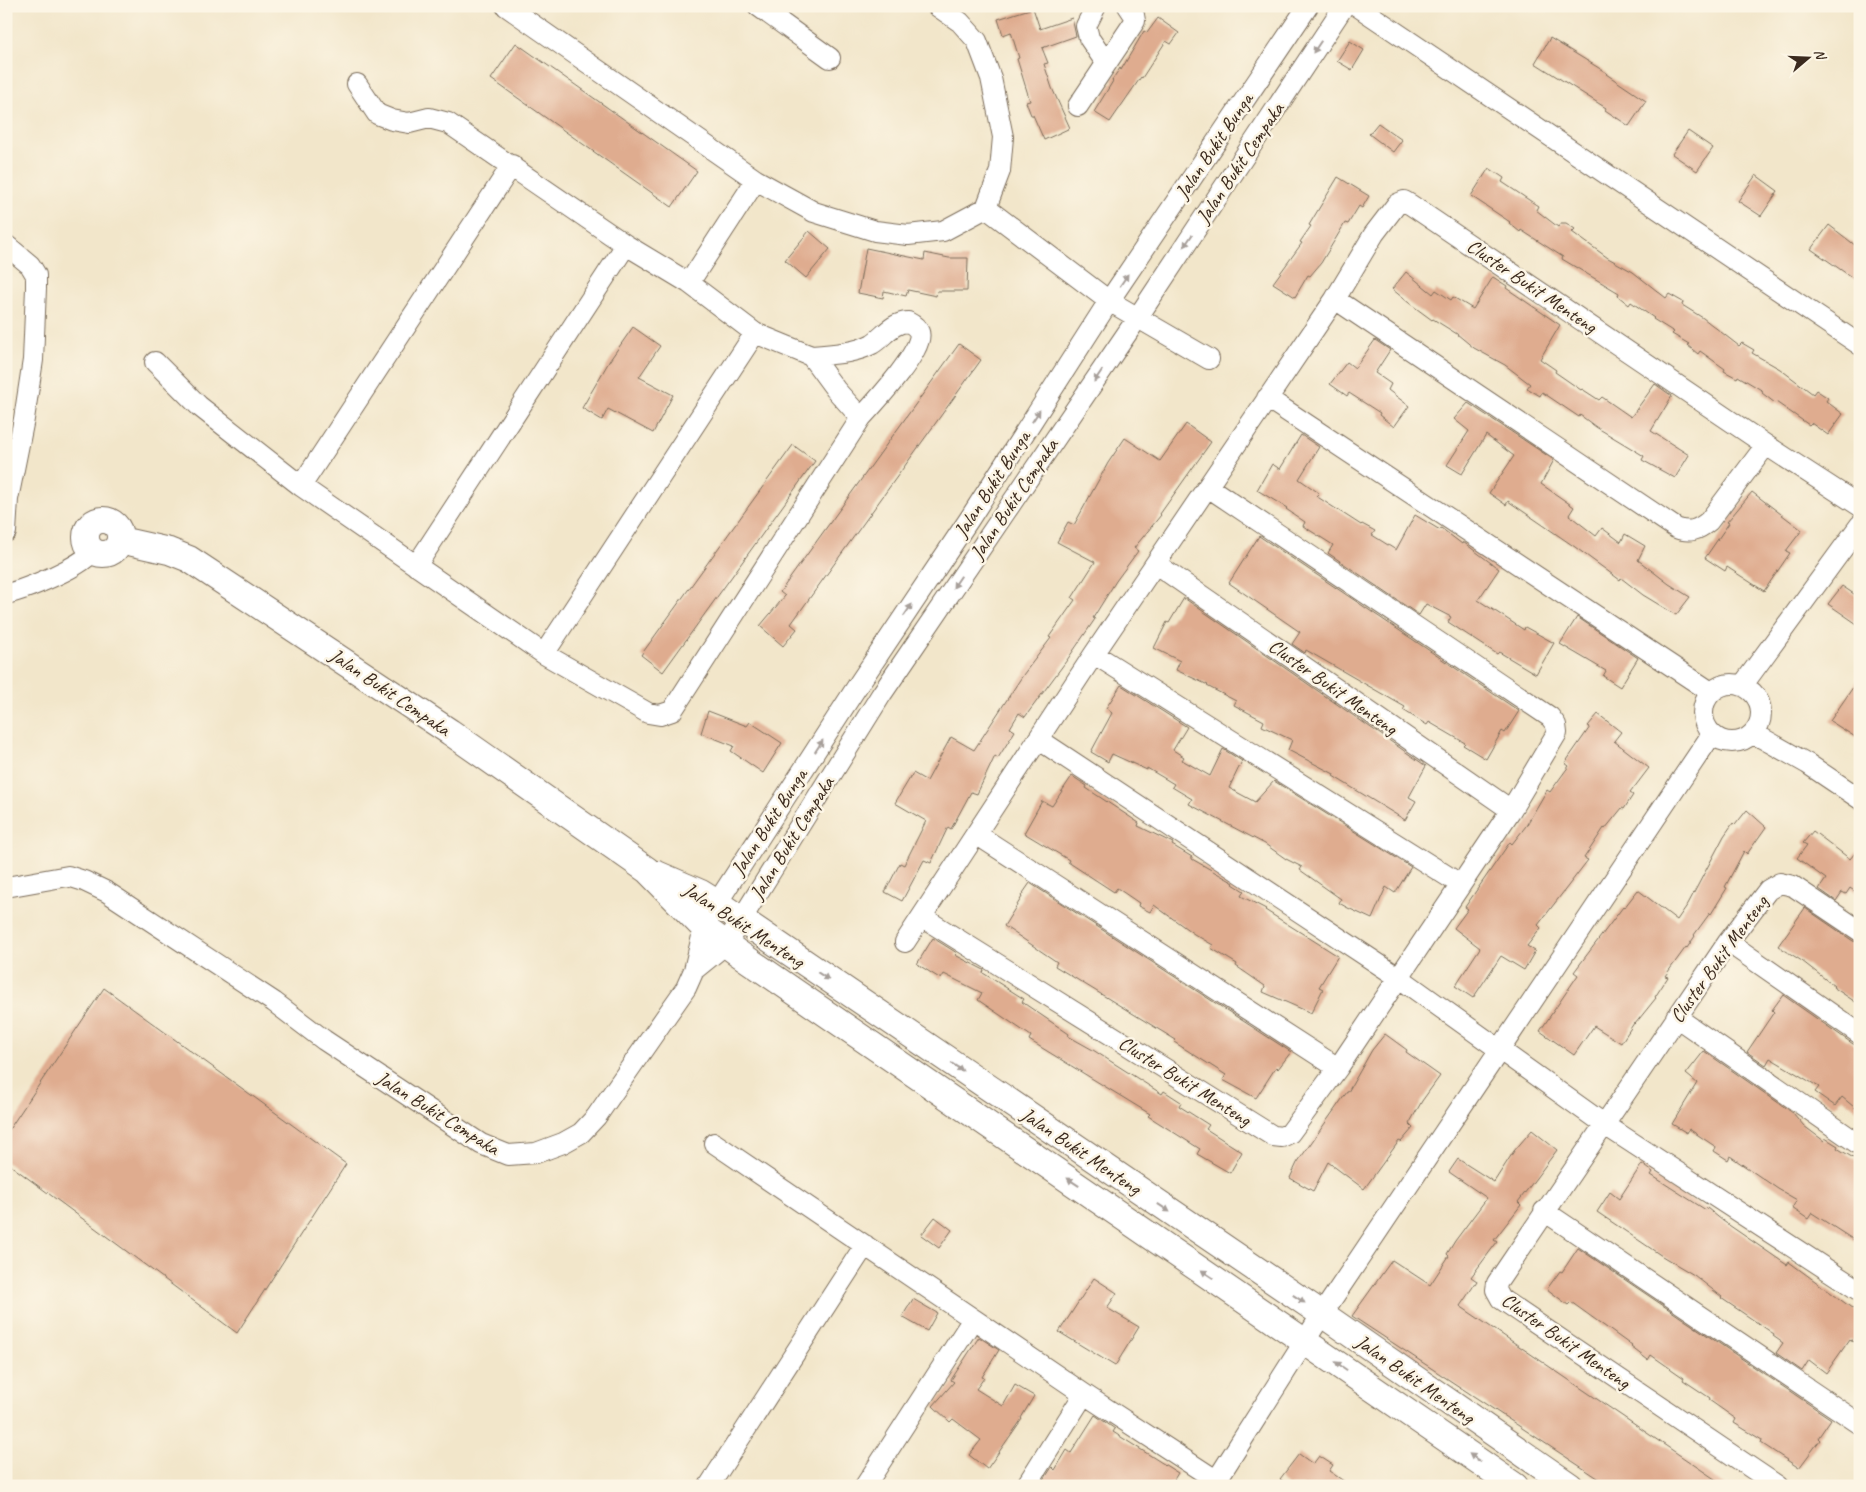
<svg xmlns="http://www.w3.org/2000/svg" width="1866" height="1492" viewBox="0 0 1866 1492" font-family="Caveat,sans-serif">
  <rect width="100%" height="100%" fill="#fcf5e5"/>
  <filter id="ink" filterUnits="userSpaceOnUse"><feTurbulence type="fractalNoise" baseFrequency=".02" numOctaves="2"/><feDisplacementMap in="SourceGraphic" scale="10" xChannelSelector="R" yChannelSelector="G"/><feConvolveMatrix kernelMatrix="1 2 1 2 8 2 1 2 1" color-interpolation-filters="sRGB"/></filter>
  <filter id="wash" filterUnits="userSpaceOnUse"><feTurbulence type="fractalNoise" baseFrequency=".0096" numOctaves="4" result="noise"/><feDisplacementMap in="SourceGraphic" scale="20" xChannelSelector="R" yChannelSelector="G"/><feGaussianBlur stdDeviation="1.12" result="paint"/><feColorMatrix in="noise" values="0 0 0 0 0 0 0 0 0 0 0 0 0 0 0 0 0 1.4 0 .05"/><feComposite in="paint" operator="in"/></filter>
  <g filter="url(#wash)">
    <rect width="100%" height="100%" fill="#f2e6ca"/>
    <g id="blocks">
      <path fill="#dfac8f" d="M1033,8l7,21 32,-11 4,18 -34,12 6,15 -4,1 8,24 18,40 -26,12 -11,-25h-2l-5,-13 4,-1 -13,-42 2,-1 -8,-26 -8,3 -5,-16z
        M1158,18l21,15 -8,11 -5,-3 -24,37 -1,-1 -31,45 -16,-10 19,-31 -1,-1 8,-12 1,2 23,-39 3,2z
        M1550,38l57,35 -1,1 40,27 -17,25 -24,-16 1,-2 -71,-45z
        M1350,41l14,9 -12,20 -15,-9z
        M516,43l181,128 -25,36 -181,-128z
        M1378,123l24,17 -9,12 -24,-18z
        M1688,131l25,17 -16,23 -25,-17z
        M1489,168l15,10 -2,4 36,24 -2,4 22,17 3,-4h5l9,6 -3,3 36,26 25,14 33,26 3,-4 14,8 -1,3 21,13 36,28 3,-3 12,7 -2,3 28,16 33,25 3,-4 12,8 -2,3 17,13 -15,21 -17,-12 -2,2 -33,-23 -1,1 -13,-10 1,-2 -25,-15 -1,2 -13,-7 1,-2 -25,-18 -2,3 -11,-9 2,-1 -17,-10 2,-2 -21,-13 1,-1 -23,-16 -2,3 -11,-9 1,-3 -57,-34 1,-2 -42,-27 -1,2 -11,-9 1,-1 -39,-26z
        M1756,175l22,16 -17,25 -23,-15z
        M1338,177l31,19 -7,12 -3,-2 -11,18 -3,-1 -24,40 -11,13 -2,-1 -13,22 -22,-14 29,-40 -2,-1 11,-16 -2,-1z
        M1829,225l31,24v34l-49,-34z
        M809,231l21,18 -24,29 -21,-18z
        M866,248l58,12 1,-7 24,5h19l-1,33h-30l-1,5 -28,-6 -2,6 -22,-5 -1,7 -25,-5z
        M1406,272l27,22 3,-4 15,10 2,-3 20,12 20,-32 14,9 -1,2 54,37 -20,34 16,11 -1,2 26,18 1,-1 17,11 3,-3 29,20 24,-33 17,12 -21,35 38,24 -14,23 -33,-18 2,-4 -48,-29 -16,-12 -1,2 -37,-25 -2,4 -13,-8 3,-4 -25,-19 -31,-17 -17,-14 -24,-15 -1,1 -23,-17 -17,-14z
        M633,327l27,19 -21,31 34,18 -20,38 -45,-24 -6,11 -20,-12 28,-48z
        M1375,340l15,10 -15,23 16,11 -3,6 21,16 -15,21 -15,-12 1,-2 -31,-20 -2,3 -17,-12 17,-22 8,6z
        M959,344l22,16 -190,264 6,5 -14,17 -23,-20 25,-30 -5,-4z
        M1468,403l86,57 -13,24 33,23 -5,8 27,21 6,-8 19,14 4,-8 20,12 -7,14 31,24 21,13 -14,18 -33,-20 -22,-17 -1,2 -45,-33 -67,-46 -2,4 -17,-12 25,-37 -28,-21 -24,39 -15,-9 22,-34 -15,-12z
        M1186,424l25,18 -51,72 1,1 -27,33 4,3 -22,30 -23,37 2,1 -28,41 -42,57 -6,-4 -9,15 5,3 -17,27 -3,-2 -18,38 -6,-2 -20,37 -3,-2 -17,36 -7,-3 -22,41 -17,-9 15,-29 4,2 22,-44 -31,-18 18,-30 14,8 24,-44 23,13 49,-75 28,-37 -2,-1 26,-37 -3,-2 23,-36 -38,-20 11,-20 6,3 34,-62 17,-25 35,23z
        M1301,435l18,12 -20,32 20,14 -3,3 45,29 1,-1 13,7 -3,4 24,15 19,-35 25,15 1,-2 21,16 1,-2 36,27 -21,31 46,30 1,-3 29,16 -18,31 -37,-22 -2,2 -49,-32 3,-5 -25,-13 -7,11 -91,-62 5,-8 -30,-19 2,-4 -19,-13 1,-1 -30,-18 15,-26 8,5z
        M793,445l22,16 -152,211 -22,-17z
        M1752,492l50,38 -16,21 4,2 -26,38 -37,-24 -2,4 -20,-13 24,-35 -2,-1z
        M1259,536l260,175 -14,22 -3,-2 -16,28 -23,-14 2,-2 -36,-21 -2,3 -24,-15 2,-3 -99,-57 -1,3 -13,-9 8,-12 -71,-49z
        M1842,586l18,12v28l-32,-22z
        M1184,598l242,168 -17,31 7,4 -11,19 -72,-44 1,-2 -46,-24 4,-10 -30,-14 2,-5 -30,-16 2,-4 -29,-15 1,-1 -32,-15 4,-9 -26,-13 13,-26 2,1z
        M1577,617l61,41 -18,29 -17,-11 3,-5 -46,-27z
        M1860,677v63l-30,-19z
        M1121,685l66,42 -14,23 11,7 -2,3 28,16 13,-27 19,12 -13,27 26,14 19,-21 137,86 -16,26 -9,-6 -14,32 -24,-11 -9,-5 2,-4 -41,-29 2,-3 -16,-8 -21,-15 -76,-40 3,-5 -20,-12 2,-3 -27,-16v2l-35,-16 -4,8 -17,-10 21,-39 -6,-5z
        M708,711l39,15 3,-4 32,21 -19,30 -32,-22 3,-5 -33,-13z
        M1598,714l23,18 -7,9 35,27 -19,25 3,2 -9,14 -2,-1 -17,21 -1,-1 -20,30 4,2 -50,65 3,3 -14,18 8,5 -11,19 -23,-14 -28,42 -18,-12 25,-38 -26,-20 14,-19 -3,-2 45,-65 2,2 14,-18 21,-36 3,2 19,-26 -4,-3 25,-36 -2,-1z
        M1072,776l15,10 -1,2 53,35 -1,3 35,17 -1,2 20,12v2l42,24 -1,1 11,7 -3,5 25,13 -1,1 73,46 -19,31 4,2 -12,24 -48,-21 2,-6 -29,-20 1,-2 -26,-16 2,-3 -19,-11 -40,-29 -4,7 -12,-6 1,-3 -22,-15 -3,4 -46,-30 1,-2 -45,-27 18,-32 10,5z
        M1747,810l19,17 -19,27 -3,-3 -19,36 2,1 -16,26 -1,-1 -16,22 1,1 -8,12 -1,-1 -21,29 3,1 -13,20 1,1 -21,26 -1,-1 -13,20 -27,-17 -20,29 -34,-24 38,-56 -4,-3 49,-65 1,1 14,-18 39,30 11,-16 36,-68 9,-13 2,2z
        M1813,831l37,28 10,-12v48l-10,-7 -4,6 -4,-2 -6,9 -17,-12 7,-10 -29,-21 10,-13 -4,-2z
        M1030,883l261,169 -13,17 -2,-2 -20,31 -33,-18 3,-5 -52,-33 2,-2 -121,-74 2,-4 -53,-36 18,-29 -1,-1z
        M1805,908l48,33 7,2v62l-27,-18 1,-1 -32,-25 -24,-15z
        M933,938l24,15 -2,2 29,15 -1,3 41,26 -2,3 47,32 -1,2 25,14 69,44 2,-3 17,11 -2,4 30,19 -3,4 36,23 -12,21 -33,-19 3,-5 -52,-33 2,-2 -121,-74 2,-4 -53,-36 4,-7 -38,-19 -3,5 -24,-15z
        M104,988l242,176 -109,169 -231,-171v-28z
        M1783,995l70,49 7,2v66l-18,-15 -7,9 -20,-14 4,-5 -49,-29 -4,7 -19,-13 27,-40 -2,-2z
        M1385,1034l22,16 -1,2 34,24 -18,25 -13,23 4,4 -12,14 -2,-1 -35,48 -36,-27 -15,29 -23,-13 7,-15 50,-71h1l24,-42z
        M1704,1051l89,62 11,13 20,15 1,-3 13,8 -1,2 23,14v82l-48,-31 -4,6 -16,-11 5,-8 -19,-11 -48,-33 -2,4 -14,-9 2,-4 -27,-18 -2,4 -15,-9 25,-41 -11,-9z
        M1532,1130l25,20 -39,52 3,3 -27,35 3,2 -26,35 6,4 -17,25 265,180h-115l-258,-170 40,-56 38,25 19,-29 -2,-2 8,-13 32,-43 -38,-26 9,-13 36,23 20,-31z
        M1642,1164l11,8 -2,3 55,35 1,-2 16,13 64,44 2,-3 71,52v32l-10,-7 -24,34 -17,-13 -7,11 -26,-18 7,-10 -10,-7 1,-2 -53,-36 1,-1 -28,-22 -32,-19 -65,-44 13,-20 9,7z
        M935,1217l17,13 -13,18 -18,-13z
        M1578,1248l253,171 -13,19 2,2 -21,28 -38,-25 1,-3 -28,-17 2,-4 -27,-19 1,-2 -27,-18 1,-2 -33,-23 -3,5 -17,-13 1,-1 -61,-44 -3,3 -21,-16 13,-18 2,1z
        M1094,1278l23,15 -10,15 32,19 -24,39 -56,-34z
        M913,1299l24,14 -10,18 -25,-14z
        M979,1337l20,13 -17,27 2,1 -8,11 27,17 12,-21 19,11 -13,22 1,1 -35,50 -18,-14 12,-15 -28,-21 -3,3 -17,-16 21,-24 -3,-2z
        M1095,1415l20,14 -2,3 65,41 -8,13h-125l1,-2 -3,-3 9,-14 3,3 12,-20 4,3z
        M1299,1454l14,10 6,-8 14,9 -4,6 22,15h-62l-9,-7z"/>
    </g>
  </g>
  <g filter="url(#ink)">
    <use href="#blocks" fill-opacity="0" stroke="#7b6c5a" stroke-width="1"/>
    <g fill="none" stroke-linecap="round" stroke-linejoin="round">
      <g stroke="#7b6c5a" stroke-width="22">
        <path id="minor" d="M506,6l250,174 58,32 61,19 33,4 35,-4 43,-23 14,-37 3,-34 -12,-59 -14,-37 -17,-19 -23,-16
          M758,6l72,52
          M1096,6l-10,20 3,12 17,25
          M1357,6l503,339
          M1078,106l57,-85 -1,-6 -6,-9
          M986,208l123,93 100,58
          M6,245l24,20 6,10v13l-3,72 -9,59 -16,80 -2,33
          M689,283l67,-103
          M1335,299l341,229c13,5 21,3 33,-7l57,-76
          M811,356c21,-2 42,-2 61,-12 13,-8 19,-21 36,-22 4,2 9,5 11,10 7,16 -46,73 -58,86
          M155,362l44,44 102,80 243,168 104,59 12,2 12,-4 189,-293 -25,-28 -25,-34 -56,-23 -66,-50 -63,-38 -178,-122 -19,-5 -20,5 -17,-3 -15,-6 -20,-30
          M1267,398l444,294
          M301,486l211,-321
          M1156,564l355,246
          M416,566l210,-321
          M6,594c18,-4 79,-28 87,-44
          M544,654l211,-321
          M1094,654l366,230
          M1703 713a29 29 0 1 1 58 0a29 29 0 1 1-58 0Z
          M1742,686l118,-161
          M1753,733l55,31 52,35
          M1038,739l360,238 207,148 255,166
          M976,834l362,234
          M6,887l62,-11 16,5 23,11 167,110 50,38 157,104 27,11 28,-2 27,-10 18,-10 15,-16 71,-102 19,-27 8,-18 32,-26 155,-249 251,-369 212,-320
          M922,917l351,219 9,1 8,-4 48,-65 173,-258 46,-77 -1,-8 -6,-8 -342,-230
          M905,942l189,-288 241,-355 39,-65 23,-30 7,-3 7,4 355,240 94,61
          M1728,942l132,92
          M694,970l10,-42 13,-25 143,-221 110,-164 139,-217 199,-295
          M1676,1017l184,128
          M714,1143l370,251 141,92
          M1544,1211l316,213
          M709,1486l156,-241
          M865,1486l108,-167
          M1026,1486l58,-92
          M1213,1486l109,-172 390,-580
          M1778,1486l-277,-187 -5,-9 1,-7 231,-341 40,-52 12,-7 13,3 67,45"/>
      </g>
      <g stroke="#7b6c5a" stroke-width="28">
        <path id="tertiary" d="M86 537a17 17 0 1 1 34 0a17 17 0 1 1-34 0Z
          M120,540l49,11 20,8 261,173 197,138 57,58 34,25 777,533
          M657,874l44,19 16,10 605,411 248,172"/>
      </g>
      <use href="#minor" stroke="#fff" stroke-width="20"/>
      <use href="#tertiary" stroke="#fff" stroke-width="26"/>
    </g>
    <defs><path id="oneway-solid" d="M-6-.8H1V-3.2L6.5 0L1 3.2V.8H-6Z" transform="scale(1.25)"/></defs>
    <g fill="#a79f9a">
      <use href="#oneway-solid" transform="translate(1317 47) rotate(124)"/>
      <use href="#oneway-solid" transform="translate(1188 241) rotate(124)"/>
      <use href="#oneway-solid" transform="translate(1124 280) rotate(-56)"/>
      <use href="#oneway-solid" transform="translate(1098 376) rotate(124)"/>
      <use href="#oneway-solid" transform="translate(1036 416) rotate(-57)"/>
      <use href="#oneway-solid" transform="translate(957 582) rotate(124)"/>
      <use href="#oneway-solid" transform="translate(908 610) rotate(-56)"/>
      <use href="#oneway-solid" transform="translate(819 746) rotate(-57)"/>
      <use href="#oneway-solid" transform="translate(823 976) rotate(34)"/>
      <use href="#oneway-solid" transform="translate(957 1067) rotate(34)"/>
      <use href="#oneway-solid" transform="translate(1073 1182) rotate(-146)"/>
      <use href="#oneway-solid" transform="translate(1164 1208) rotate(34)"/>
      <use href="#oneway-solid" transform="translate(1207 1274) rotate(-146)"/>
      <use href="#oneway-solid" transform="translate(1299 1299) rotate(34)"/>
      <use href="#oneway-solid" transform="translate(1341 1366) rotate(-145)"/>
      <use href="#oneway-solid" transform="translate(1475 1458) rotate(-145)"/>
    </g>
  </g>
  <g text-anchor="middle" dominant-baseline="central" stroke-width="5" stroke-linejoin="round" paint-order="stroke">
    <g font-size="20" fill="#3b2a1e" stroke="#fcf5e5">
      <text transform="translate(1214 146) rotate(-56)">Jalan Bukit Bunga</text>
      <text transform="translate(1240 163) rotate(-56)">Jalan Bukit Cempaka</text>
      <text transform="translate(1532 286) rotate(34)">Cluster Bukit Menteng</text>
      <text transform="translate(992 484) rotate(-57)">Jalan Bukit Bunga</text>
      <text transform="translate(1014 499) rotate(-56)">Jalan Bukit Cempaka</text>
      <text transform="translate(1333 687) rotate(35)">Cluster Bukit Menteng</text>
      <text transform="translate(390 692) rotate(34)">Jalan Bukit Cempaka</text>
      <text transform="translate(769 822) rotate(-57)">Jalan Bukit Bunga</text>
      <text transform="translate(792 838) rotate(-58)">Jalan Bukit Cempaka</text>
      <text transform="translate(744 925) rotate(33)">Jalan Bukit Menteng</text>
      <text transform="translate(1719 959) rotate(-54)">Cluster Bukit Menteng</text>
      <text transform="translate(1185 1081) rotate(32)">Cluster Bukit Menteng</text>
      <text transform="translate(438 1113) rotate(32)">Jalan Bukit Cempaka</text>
      <text transform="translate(1081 1151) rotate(34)">Jalan Bukit Menteng</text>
      <text transform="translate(1566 1341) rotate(35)">Cluster Bukit Menteng</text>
      <text transform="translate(1415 1379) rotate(35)">Jalan Bukit Menteng</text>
    </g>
  </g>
  <rect width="1866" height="1492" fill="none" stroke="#fcf5e5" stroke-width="25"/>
  <g transform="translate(1808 58) rotate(71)" stroke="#fcf5e5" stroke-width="4" paint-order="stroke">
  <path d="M0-4L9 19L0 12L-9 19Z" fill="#3b2a1e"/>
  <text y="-8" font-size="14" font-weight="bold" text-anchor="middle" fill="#3b2a1e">N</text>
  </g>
</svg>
